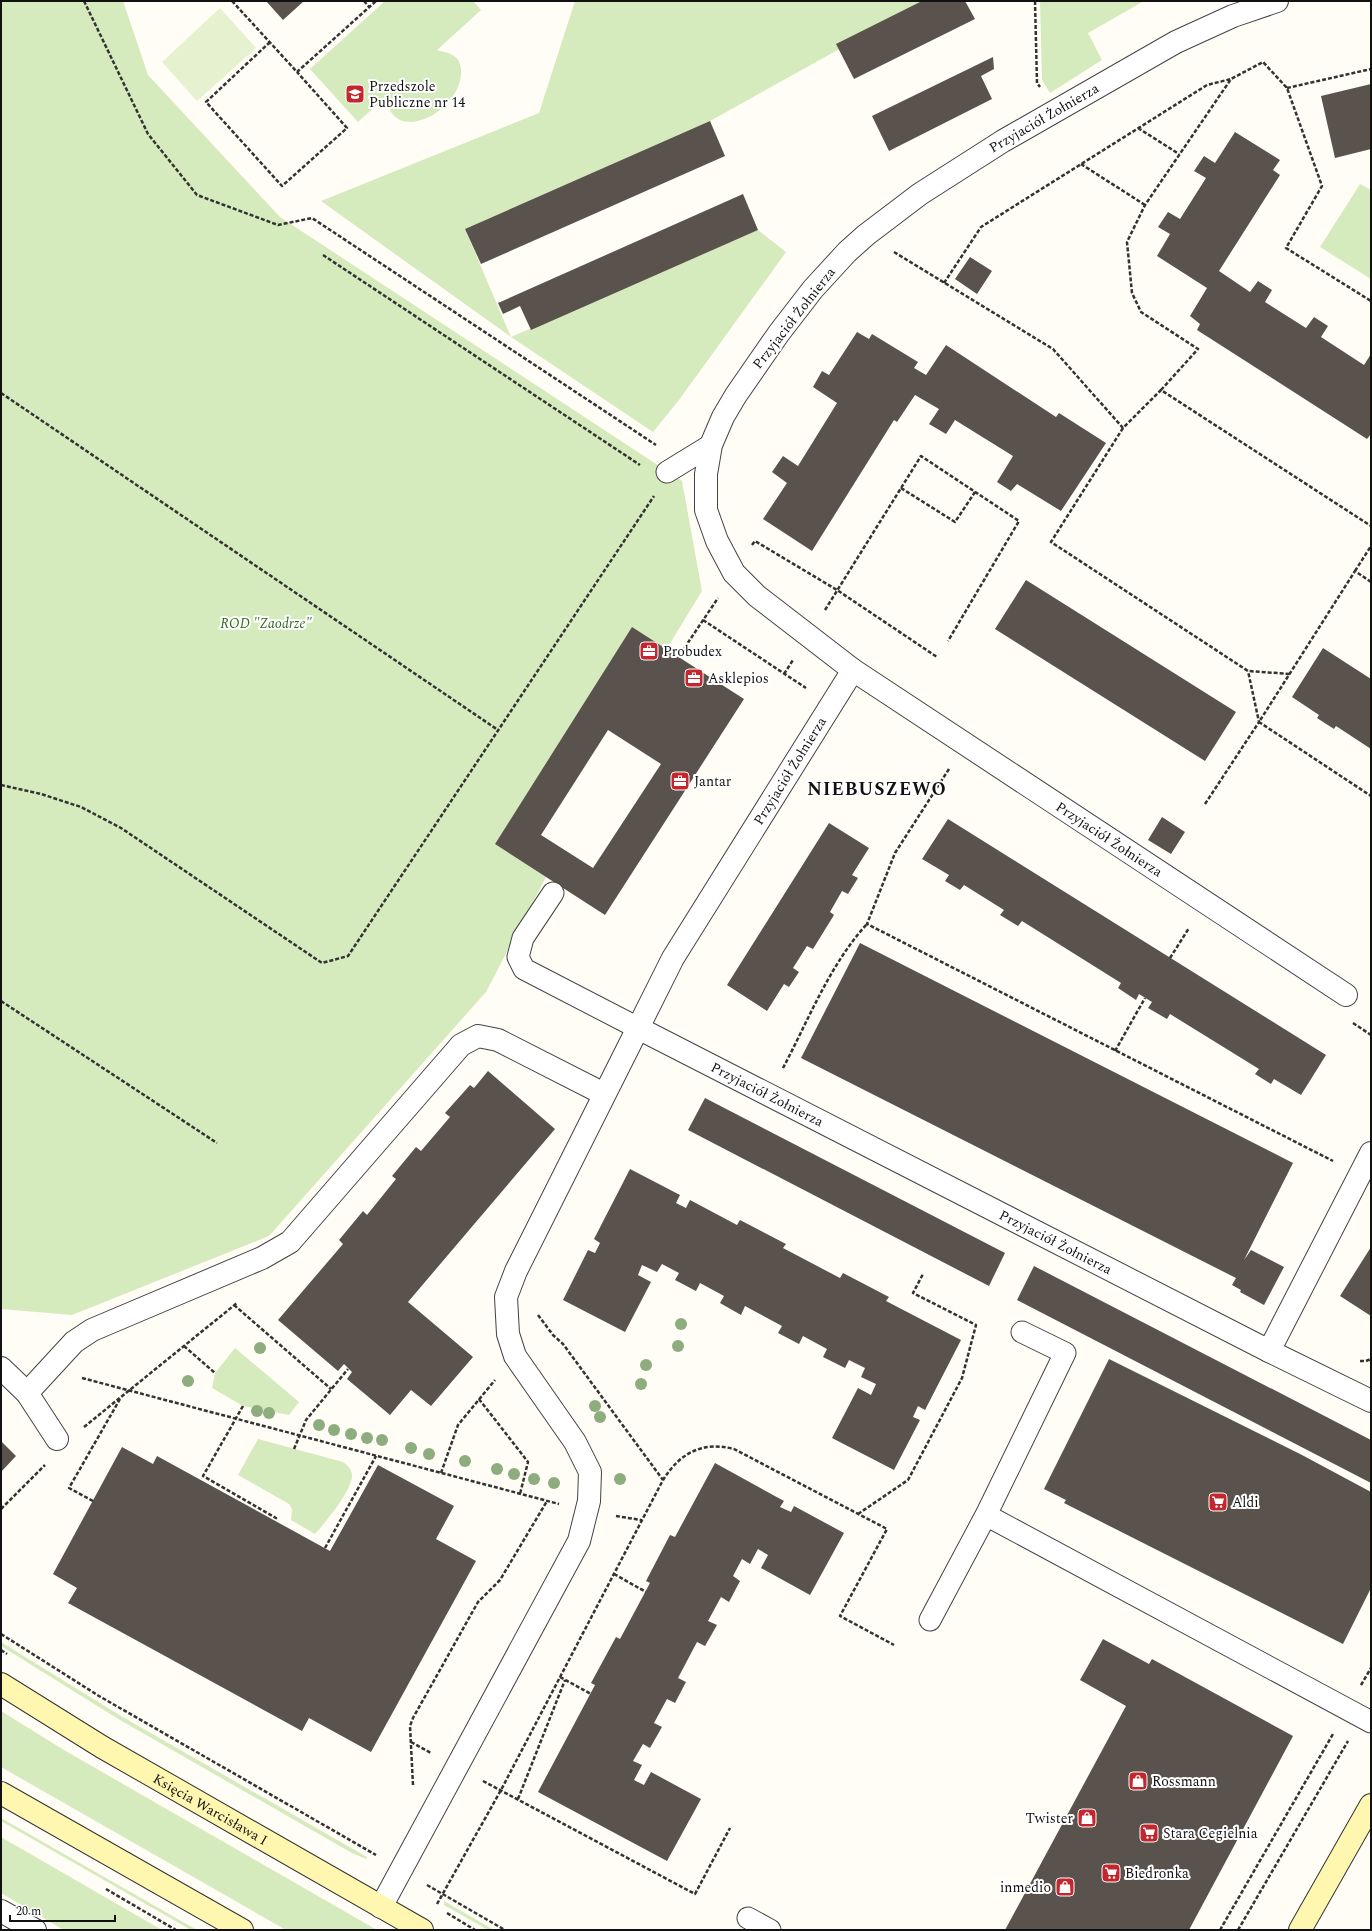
<svg xmlns="http://www.w3.org/2000/svg" width="1372" height="1931" viewBox="0 0 1372 1931" font-family="Spectral,serif">
  <rect width="100%" height="100%" fill="#fffdf5"/>
  <path fill="#d5ebbd" d="M1,1h122l25,74 132,142 402,264 20,110 -36,59 -37,-18 -134,212 51,33 -60,115 -217,244 -197,79 -71,-6z
    M385,1h88l8,9 -44,40c5,2 12,2 17,6 5,3 6,7 7,13 3,39 -58,73 -72,39 -1,-4 1,-11 1,-15l-32,29 -48,-53z
    M575,1h351l-216,120 -245,108 46,108 247,-107 28,22 -107,148 -26,32 -142,-95 -190,-136 218,-88z
    M1040,1h104l-56,32 14,27 -52,33 -8,-13z
    M1360,184l11,6v89l-51,-32z
    M235,1348l64,54 -10,13 -46,-9 -31,-18 3,-15z
    M258,1439l85,23c4,3 8,6 9,12 2,14 -27,49 -37,60l-24,-14 1,-11 -3,-5 -51,-29z
    M1,1642l120,74 232,133 14,8 -1,2 -14,-6 -232,-133 -119,-74z
    M1,1711l63,39 313,180h-91l-285,-163z
    M1,1818l196,112h-6l-190,-109z
    M1,1837l161,93h-98l-63,-37z
    M444,1901l50,29h-6l-44,-25z"/>
  <path fill="#e6f2cf" d="M220,8l36,40 -59,53 -35,-39z"/>
  <path fill="#5a524d" fill-rule="evenodd" d="M266,1h38l-21,19z
    M922,1h43l10,18 -121,60 -18,-35z
    M993,57l1,12 -13,7 11,23 -103,52 -17,-35z
    M1371,84v65l-36,9 -14,-62z
    M710,121l15,35 -244,108 -16,-35z
    M1235,132l45,28 -7,10 7,5 -61,96 31,21 8,-11 14,9 -7,12 41,26 8,-11 14,9 -7,11 43,28 7,-11v80l-4,5 -170,-109 3,-6 -10,-8 17,-28 -50,-32 13,-22 -12,-7 10,-15 12,7 26,-41 -12,-7 10,-15 11,7z
    M743,194l15,36 -227,100 -11,-24 -17,8 -5,-11z
    M970,257l22,14 -15,23 -22,-15z
    M857,332l12,7 3,-5 46,28 -4,6 12,7 20,-30 110,72 3,-4 47,30 -45,68 -44,-27 -6,7 -14,-9 16,-26 -58,-36 -9,14 -17,-10 10,-15 -24,-14 -18,27 -3,-2 -82,131 -49,-32 24,-36 -15,-11 11,-16 15,10 39,-63 -24,-16 9,-16 7,4z
    M1026,580l210,132 -31,49 -210,-132z
    M632,627l112,72 -139,216 -110,-71zM608,730l53,34 -68,104 -52,-33z
    M1323,648l48,31v70l-35,-23 -2,3 -17,-11 2,-3 -27,-18z
    M1162,817l23,15 -14,22 -23,-14z
    M948,819l378,236 -25,40 -27,-16 -3,5 -16,-10 4,-5 -89,-55 -3,5 -19,-11 4,-6 -13,-8 -3,6 -18,-12 3,-5 -99,-62 -4,5 -18,-11 4,-5 -40,-25 -4,5 -15,-9 4,-6 -27,-16z
    M829,823l40,25 -17,27 6,3 -10,16 -6,-3 -12,21 4,3 -21,34 -6,-3 -14,22 6,4 -10,15 -5,-3 -17,27 -40,-26z
    M860,943l433,220 -49,97 7,-10 33,17 -20,38 -24,-13 1,-2 -9,-5 4,-7 -435,-220z
    M488,1071l67,58 -147,173 65,55 -42,49 -20,-16 -21,25 -43,-36 5,-7 -8,-8 -6,7 -60,-51 65,-76 -4,-4 24,-29 4,4 29,-36 -4,-3 24,-29 5,4 29,-34 -5,-4 25,-28 4,3z
    M705,1098l300,155 -16,33 -301,-156z
    M630,1169l50,26 -4,8 10,5 4,-8 47,25 3,-5 46,24 -3,4 57,30 3,-5 46,24 -3,4 75,39 -36,70 -7,-4 -5,11 7,3 -26,50 -62,-32 26,-50 13,7 5,-11 -15,-7 4,-9 -16,-8 -4,8 -22,-11 4,-8 -24,-13 -4,8 -21,-11 4,-7 -37,-20 -4,9 -21,-12 4,-7 -24,-13 -4,8 -21,-11 4,-7 -17,-9 -5,8 -15,-7 -4,10 13,7 -26,50 -62,-32 25,-50 7,3 5,-10 -6,-4z
    M1371,1247v69l-31,-20z
    M1034,1266l337,174v43l-354,-183z
    M1109,1359l193,96 69,37v96l-28,56 -279,-141 2,-3 -22,-11z
    M1,1441l15,15 -15,16z
    M122,1447l31,17 4,-8 173,95 48,-86 76,41 -18,33 40,22 -105,191 -62,-34 -7,13 -234,-128 9,-15 -24,-14z
    M715,1463l69,38 -4,6 11,5 3,-6 50,27 -34,62 -49,-27 7,-13 -10,-6 -8,15 -8,-5 -9,17 7,5 -11,21 -8,-5 -13,24 9,4 -12,21 -8,-4 -19,36 8,4 -11,21 -8,-4 -13,24 8,4 -12,21 -7,-4 -10,17 9,4 -8,15 10,5 7,-13 50,27 -34,62 -129,-69 57,-107 -4,-2 25,-46 4,2 30,-56 -4,-2 24,-46 5,2z
    M1103,1639l46,25 3,-5 141,77 -104,194h-184l121,-224 -46,-26z"/>
  <g fill="none" stroke-linecap="round" stroke-linejoin="round">
    <g stroke="#444" stroke-width="23">
      <path id="lane" d="M667,472l44,-27
        M553,893l-30,45 -5,19 6,12 114,59
        M1022,1332l43,21 -79,162 385,207
        M930,1620l56,-105
        M748,1918l22,12"/>
    </g>
    <g stroke="#444" stroke-width="24">
      <g id="street">
        <path id="s1" d="M1277,1l-44,15 -57,26 -173,99 -83,53 -54,41 -19,17 -34,37 -34,44 -43,62 -13,22 -12,28 -5,29v36l11,31 17,32 23,23 96,74 -180,288 -35,70 631,323 102,50"/>
        <path id="s2" d="M853,670l493,325"/>
        <path d="M1269,1351l102,-198"/>
        <path d="M1,1368l26,25 30,46"/>
        <path d="M27,1393l47,-51 18,-12 170,-72 28,-16 171,-197 17,-9 20,4 106,54"/>
        <path d="M381,1907l198,-366 10,-40 1,-29 -15,-30 -60,-86 -7,-22 -2,-37 10,-26 122,-243"/>
        <path d="M1,1911l34,19"/>
      </g>
    </g>
    <g stroke="#333" stroke-width="24">
      <g id="secondary">
        <path id="s3" d="M1,1684l101,63 320,183"/>
        <path d="M1,1793l241,137"/>
        <path d="M1300,1930l71,-125"/>
      </g>
    </g>
    <path stroke="#333" stroke-width="2.5" stroke-dasharray="4 2" stroke-linecap="butt" d="M84,1l64,133 49,61 81,30 34,-7 344,227
      M232,1l65,71 79,-71
      M364,1l5,6
      M1035,1l2,82 3,4
      M270,42l-64,60 76,84 65,-58 -50,-56
      M1287,88l84,-19
      M1138,128l41,26
      M1081,164l64,41
      M894,252l159,97 70,79 38,-38 210,136
      M323,255l317,210
      M944,283l37,-56 226,-142 24,-6
      M1161,390l37,-41 -57,-37 -9,-19 -5,-51 18,-37 86,-126 32,-17 24,26 35,98 -36,62 85,53
      M1,393l497,337
      M1123,428l-72,114 197,129 42,3
      M901,488l54,34 20,-30
      M752,545l3,-4 82,49 100,67
      M1355,571l16,-25
      M1371,582l-16,-11 -96,151 112,74
      M825,610l96,-154 98,65 -71,120
      M703,620l103,68
      M681,653l37,-55
      M784,674l9,-14
      M949,769l-54,84 -28,71 466,237
      M1,785l40,9 40,13 40,21 201,135 26,-7 306,-460
      M1205,804l54,-82 -11,-51
      M1170,958l19,-30
      M1,1001l216,142
      M1353,1023l18,12
      M1115,1051l30,-53
      M783,1068c25,-47 47,-104 84,-144
      M234,1305l97,84
      M538,1315l15,20 10,9 100,136
      M184,1346l31,27
      M1360,1361h6l5,-2
      M82,1378l477,126
      M479,1399l49,63 -8,32
      M243,1406l-40,70 73,42 -1,3
      M84,1427l153,-124
      M294,1449l12,-29 42,-51
      M441,1473l17,-48 37,-45
      M93,1501l-24,-13 51,-89
      M1,1509l44,-44
      M858,1514l50,-34 54,-102 14,-53 -63,-32 10,-19
      M616,1516l25,4
      M325,1548l51,-92
      M614,1574l32,18
      M1,1634l98,62 277,159
      M1,1650l6,4
      M560,1677l31,17
      M1361,1685l10,-17
      M411,1742l20,11
      M483,1781l212,113 35,-66
      M413,1785l-3,-59 3,-8 65,-116 22,-22 47,-79
      M518,1799l47,-119
      M427,1885l78,45
      M106,1889l70,41
      M437,1904l64,-114 162,-310c17,-27 39,-39 71,-31l153,80 -47,87 54,29
      M447,1913l28,17
      M1220,1930l113,-196
      M1238,1930l110,-189"/>
    <use href="#lane" stroke="#fff" stroke-width="21"/>
    <use href="#street" stroke="#fff" stroke-width="22"/>
    <use href="#secondary" stroke="#fff6b0" stroke-width="22"/>
  </g>
  <g fill="#8dad7f">
    <circle cx="681" cy="1324" r="6"/>
    <circle cx="678" cy="1346" r="6"/>
    <circle cx="260" cy="1348" r="6"/>
    <circle cx="646" cy="1365" r="6"/>
    <circle cx="188" cy="1381" r="6"/>
    <circle cx="641" cy="1384" r="6"/>
    <circle cx="595" cy="1406" r="6"/>
    <circle cx="257" cy="1411" r="6"/>
    <circle cx="269" cy="1413" r="6"/>
    <circle cx="600" cy="1417" r="6"/>
    <circle cx="319" cy="1425" r="6"/>
    <circle cx="334" cy="1430" r="6"/>
    <circle cx="351" cy="1434" r="6"/>
    <circle cx="367" cy="1438" r="6"/>
    <circle cx="382" cy="1440" r="6"/>
    <circle cx="411" cy="1448" r="6"/>
    <circle cx="429" cy="1454" r="6"/>
    <circle cx="465" cy="1461" r="6"/>
    <circle cx="497" cy="1469" r="6"/>
    <circle cx="514" cy="1474" r="6"/>
    <circle cx="534" cy="1479" r="6"/>
    <circle cx="620" cy="1479" r="6"/>
    <circle cx="554" cy="1483" r="6"/>
  </g>
  <defs>
    <g id="school-square" transform="scale(1)"><rect x="-9" y="-9" width="18" height="18" rx="4" fill="#c4262e" stroke="#fff"/><path d="M0-5L7-2L0 1L-7-2ZM-4 1L0 2.5L4 1V4Q0 6-4 4Z" fill="#fff"/></g>
    <g id="office-square" transform="scale(1)"><rect x="-9" y="-9" width="18" height="18" rx="4" fill="#c4262e" stroke="#fff"/><path d="M-6-3h4V-5.5h4V-3h4V5H-6ZM-1-4.5V-3h2v-1.5ZM-6 0V1H6V0Z" fill="#fff"/></g>
    <g id="supermarket-square" transform="scale(1)"><rect x="-9" y="-9" width="18" height="18" rx="4" fill="#c4262e" stroke="#fff"/><path d="M-6-5.5h2.5l.6 2H6L4.5 2H-2.5L-4.4-4H-6ZM-1.5 3.2a1.3 1.3 0 1 0 .1 0ZM3 3.2a1.3 1.3 0 1 0 .1 0Z" fill="#fff"/></g>
    <g id="shop-square" transform="scale(1)"><rect x="-9" y="-9" width="18" height="18" rx="4" fill="#c4262e" stroke="#fff"/><path d="M-5-2.5h2.3a2.7 3.5 0 0 1 5.4 0H5L5.5 6h-11ZM-1.5-2.5h3a1.5 2.3 0 0 0-3 0Z" fill="#fff"/></g>
  </defs>
  <g fill-rule="evenodd">
    <use href="#school-square" x="355" y="94"/>
    <use href="#office-square" x="649" y="651"/>
    <use href="#office-square" x="694" y="678"/>
    <use href="#office-square" x="680" y="781"/>
    <use href="#supermarket-square" x="1218" y="1502"/>
    <use href="#shop-square" x="1138" y="1781"/>
    <use href="#shop-square" x="1087" y="1818"/>
    <use href="#supermarket-square" x="1149" y="1833"/>
    <use href="#supermarket-square" x="1111" y="1873"/>
    <use href="#shop-square" x="1065" y="1887"/>
  </g>
  <g text-anchor="middle" dominant-baseline="central" stroke-width="4" stroke-linejoin="round" paint-order="stroke">
    <g font-size="14" fill="#111" stroke="#fff" text-anchor="start">
      <text x="369" y="86">Przedszole<tspan x="369" dy="16">Publiczne nr 14</tspan></text>
      <text x="663" y="651">Probudex</text>
      <text x="708" y="678">Asklepios</text>
      <text x="694" y="781">Jantar</text>
      <text x="1232" y="1502">Aldi</text>
      <text x="1152" y="1781">Rossmann</text>
      <text x="1073" y="1818" text-anchor="end">Twister</text>
      <text x="1163" y="1833">Stara Cegielnia</text>
      <text x="1125" y="1873">Biedronka</text>
      <text x="1051" y="1887" text-anchor="end">inmedio</text>
    </g>
    <g font-size="14" fill="#111" stroke="#fff">
      <text transform="translate(1044 118) rotate(-30)">Przyjaciół Żołnierza</text>
      <text transform="translate(794 318) rotate(-52)">Przyjaciół Żołnierza</text>
      <text transform="translate(790 771) rotate(-58)">Przyjaciół Żołnierza</text>
      <text stroke="none"><textPath href="#s2" startOffset="307">Przyjaciół Żołnierza</textPath></text>
      <text stroke="none"><textPath href="#s1" startOffset="1589">Przyjaciół Żołnierza</textPath></text>
      <text stroke="none"><textPath href="#s1" startOffset="1913">Przyjaciół Żołnierza</textPath></text>
      <text stroke="none"><textPath href="#s3" startOffset="244">Księcia Warcisława I</textPath></text>
    </g>
    <g font-size="14" font-style="italic" fill="#2f6b1f" stroke="#fff">
      <text x="266" y="623">ROD "Zaodrze"</text>
    </g>
    <g font-size="18" font-weight="bold" letter-spacing="1" fill="#111" stroke="#fff">
      <text x="877" y="789">NIEBUSZEWO</text>
    </g>
  </g>
  <rect width="1372" height="1931" fill="none" stroke="#111111" stroke-width="4"/>
  <path d="M10 1915v6h105v-6" fill="none" stroke="#111111" stroke-width="2"/>
  <text x="16" y="1915" font-size="12" fill="#111111" stroke="#ffffff" stroke-width="3" paint-order="stroke">20 m</text>
</svg>
